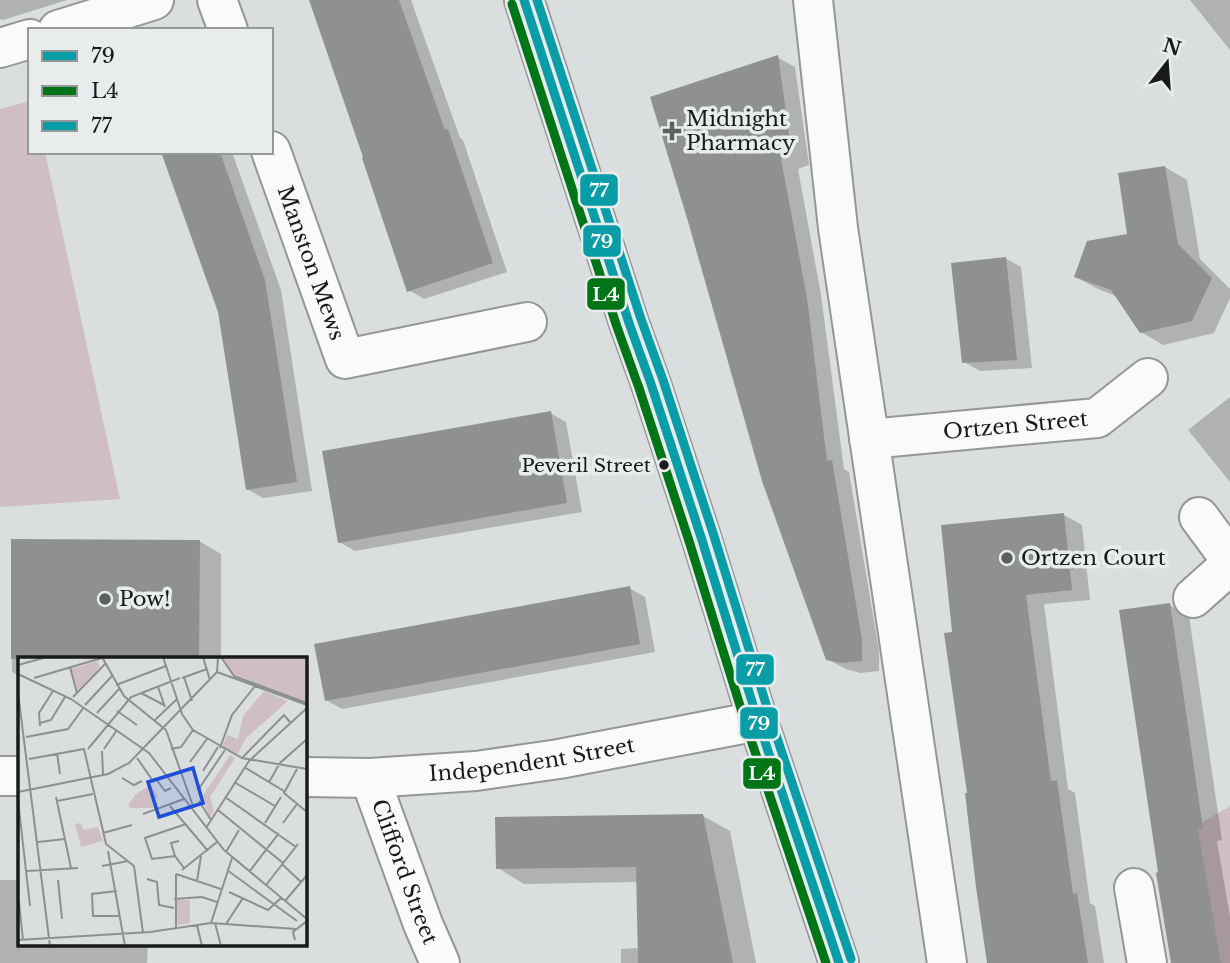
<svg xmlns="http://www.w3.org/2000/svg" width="1230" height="963" viewBox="0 0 1230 963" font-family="'Libre Baskerville',serif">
  <rect width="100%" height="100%" fill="#dbdedf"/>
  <path fill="#d0bfc2" d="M30,101v51h15l75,347 -120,8v-398z
    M1230,806v157h-9l-25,-137z"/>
  <path fill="#0003" d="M0,0h67l-64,20 -3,-1z
    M336,0h75l49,138 3,2 44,132 -83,27 -15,-9z
    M1190,0h40v50z
    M777,57l18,10 14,98 -11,4 23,126 23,174 5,3 30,179v20l-19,2 -14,-4 -19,-10 -63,-179z
    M163,152h69l49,138 31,201 -49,7 -16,-9 -28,-178z
    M1165,167l22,13 13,79 30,30v9l-16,35 -51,12 -22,-13 -25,-36 -18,-7 -22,-12 53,-41z
    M1005,258l16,9 11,101 -52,3 -16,-9z
    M1230,397v85l-42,-52z
    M550,413l16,9 16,90 -227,39 -16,-9z
    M1064,515l18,10 8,75 -46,4 24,185 7,4 15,110 5,3 9,57h-116l-34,-330z
    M13,540l186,1 22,13v105h-202v17l-7,-4z
    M629,588l16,9 10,55 -313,57 -16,-9z
    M1170,605l19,11 33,224 -5,1 13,76v46h-57l-13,-89z
    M703,816l27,15 26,132h-135v-14l18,-1 -1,-66 -114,2 -26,-16z
    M0,880h19v64h129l-1,19h-147z"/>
  <path fill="#8f9191" d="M309,0h90l46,130 3,-1 45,134 -86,29 -45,-134 1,-1z
    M778,55l14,100 -11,4 26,139 20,163 5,-1 30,180v21l-21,2 -15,-3 -64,-179 -75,-263 -37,-121z
    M161,152h59l45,128 32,202 -51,8 -28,-178z
    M1165,166l13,78 34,34 -20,43 -52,12 -29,-43 -37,-13 13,-36 40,-7 -9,-61z
    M1006,257l11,103 -55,3 -11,-100z
    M551,411l16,92 -229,40 -16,-92z
    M1064,513l8,77 -46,5 25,186 6,-1 16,114 4,-1 11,70h-101l-11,-76 -11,-94h2l-23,-160 8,-1 -11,-107z
    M11,539l189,1 -1,119h-188z
    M630,586l10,58 -315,57 -11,-57z
    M1170,603l33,226 -5,1 23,133h-50l-15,-90 2,-1 -39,-262z
    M703,814l30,149h-95l-2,-96 -140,2 -1,-52z"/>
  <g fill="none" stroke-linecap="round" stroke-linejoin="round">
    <g stroke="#949697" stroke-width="42">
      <g id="minor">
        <path d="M217,0l11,30"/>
        <path d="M813,0l25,228 109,735"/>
        <path d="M58,30l96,-30"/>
        <path d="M0,48l30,-9"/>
        <path id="s1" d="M271,151l74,208 182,-37"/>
        <path id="s2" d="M869,439l228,-21 51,-40"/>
        <path d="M1199,517l31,42"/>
        <path d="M1193,598l37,-33"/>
        <path d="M0,776h19"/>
        <path id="s3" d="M304,777l66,1 106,-7 83,-12 199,-38"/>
        <path id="s4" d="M370,778l53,146 17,39"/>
        <path d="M1134,888l13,75"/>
      </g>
    </g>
    <g stroke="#949697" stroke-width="42">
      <path id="primary" d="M524,0l105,323 22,61 50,153 57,184 81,242"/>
    </g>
    <use href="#minor" stroke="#fafafa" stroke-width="38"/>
    <use href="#primary" stroke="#fafafa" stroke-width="38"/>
    <g stroke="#e8eced" stroke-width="14">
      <path id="bus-1" d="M524,0l105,323 22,61 50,153 57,184 81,242"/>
    </g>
    <g stroke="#e8eced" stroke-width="14">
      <path id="bus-2" d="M512,4l105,323 22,61 50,153 57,184 80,238"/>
    </g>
    <g stroke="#e8eced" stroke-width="14">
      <path id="bus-3" d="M537,0l104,319 22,61 50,153 57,184 81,242"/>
    </g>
    <use href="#bus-1" stroke="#099da8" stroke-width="9"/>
    <use href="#bus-2" stroke="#007517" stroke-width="9"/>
    <use href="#bus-3" stroke="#099da8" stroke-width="9"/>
  </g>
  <g fill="#5d5f5f" stroke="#e8eced" stroke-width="2.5">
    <path d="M668.5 120.5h7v7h7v7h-7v7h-7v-7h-7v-7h7z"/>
    <circle cx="1007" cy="558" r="7"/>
    <circle cx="105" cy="599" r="7"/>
  </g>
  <circle fill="#191a1a" stroke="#e8eced" stroke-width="2.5" cx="664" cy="465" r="6"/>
  <g text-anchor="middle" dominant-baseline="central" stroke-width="7" stroke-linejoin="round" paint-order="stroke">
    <g font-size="19" fill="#191a1a" stroke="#e8eced" text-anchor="end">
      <text x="651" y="465">Peveril Street</text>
    </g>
    <g font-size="21" fill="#191a1a" stroke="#e8eced" text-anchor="start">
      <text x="686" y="119">Midnight<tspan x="686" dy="24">Pharmacy</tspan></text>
      <text x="1021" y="558">Ortzen Court</text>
      <text x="119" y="599">Pow!</text>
    </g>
    <g font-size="21" fill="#191a1a" stroke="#e8eced">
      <text stroke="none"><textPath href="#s1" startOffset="119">Manston Mews</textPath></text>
      <text stroke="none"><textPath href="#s2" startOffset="147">Ortzen Street</textPath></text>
      <text stroke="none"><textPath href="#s3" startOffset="229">Independent Street</textPath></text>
      <text stroke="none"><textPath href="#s4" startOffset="100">Clifford Street</textPath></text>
    </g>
  </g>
  <g transform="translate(18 657)">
    <rect width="289" height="289" fill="#dbdedf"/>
    <path d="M204,0h85v45l-74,-28zM80,4l2,6 -22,23 -7,-21zM246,34l24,10 -42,37 -9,17 -15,-7 5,-13 11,4 5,-23zM212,98l5,3 -25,39 4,14 -4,6 -9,-19zM133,128l7,13 -4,2 2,8h-25l-3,-3 8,-11zM63,166l2,7 15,-3 5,14 -22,6 -6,-23zM157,243h15v23l-12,2z" fill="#d0bfc2"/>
    <path fill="none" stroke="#8d9090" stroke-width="2" d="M84,0l22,39 42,34M145,0l19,57 11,16 49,28 65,11M185,0l7,23M203,0l13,19 73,27M0,8l29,-8M52,10l7,26M199,15l90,33M0,17l53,25 78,54 75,97 83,69M166,20l8,24M16,21l68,-20M164,21l25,-9M98,28l50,-19M140,30l7,20M0,36l32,253M123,36l23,12M55,40l32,-33M67,48l27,-29M99,54l20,14M79,56l22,-24M137,63l22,-21M22,66l11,-3 14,-23M22,69l-1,-13 14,-22M148,73l27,76M8,80l42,-8 16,-22M202,91l12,-33 23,-29M70,92l43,-52 49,-19M86,92l13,-19M153,92l10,-2 12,-17M84,94l1,24M39,96l3,21M119,101l16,23M224,101l42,-43 6,7M11,102l55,-10 22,95 28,22 9,67M172,105l17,-23M226,110l40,24M279,112l-13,24 23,19M185,114l15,-24M104,121l12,7 8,-4M138,122l9,12 6,-3M216,125l41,24M251,125l11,-19 27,-24M180,133l27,-40M0,135l90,-18 21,-11 88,-91 1,-15M38,140l15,71M207,140l71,50M0,143l12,106M39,144l36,-7M181,144l12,19M152,149l38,45M200,153l65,53M125,157l41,-15M247,166l16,-26M265,166l14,-19M188,171l43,-67 58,-53M85,176l29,-8M20,185l27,-3M90,194l17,95M208,195l13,-22M157,199l-4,-13 8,-2M264,207l19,18M84,209l26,-5M166,211l-9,-12 -23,3 -7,-21 41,-14M164,213l35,-28M209,213l70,51M9,214l51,-3M231,215l30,-39M158,217l45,15M129,222l10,3 2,23 15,3M40,223l4,39M179,224l4,-25M248,228l32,-41M99,234l-25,3 1,22h27M211,235l39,18 13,-12M156,242l28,-2 15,5M267,244l22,-26M1,245l4,38M193,266l21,-65M197,266l6,23M208,267l17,-26M179,268l5,21M158,272v-55M0,283l132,-8 61,-9 85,6M277,283l-2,-8 14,-11"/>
    <path fill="#1d4ed8" fill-opacity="0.15" stroke="#1d4ed8" stroke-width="3.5" d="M175,111l10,35 -44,14 -11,-35z"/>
    <rect width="289" height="289" fill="none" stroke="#191a1a" stroke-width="3.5"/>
  </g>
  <g stroke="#e8eced" stroke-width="2.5">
    <rect x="579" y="173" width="40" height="34" rx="7" fill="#099da8"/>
    <rect x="582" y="224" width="40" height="34" rx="7" fill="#099da8"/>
    <rect x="586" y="277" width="40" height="34" rx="7" fill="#007517"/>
    <rect x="735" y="653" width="40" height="33" rx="7" fill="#099da8"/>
    <rect x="739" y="706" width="40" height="34" rx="7" fill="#099da8"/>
    <rect x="742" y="757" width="40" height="33" rx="7" fill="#007517"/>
  </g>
  <g font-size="19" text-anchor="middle" font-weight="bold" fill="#fff">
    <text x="599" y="197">77</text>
    <text x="602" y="248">79</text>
    <text x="606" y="301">L4</text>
    <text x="755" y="676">77</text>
    <text x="759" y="730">79</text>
    <text x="762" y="780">L4</text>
  </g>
  <rect x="28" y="28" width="245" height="126" fill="#e8eced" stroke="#959899" stroke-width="2"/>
  <rect x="42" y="51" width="35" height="10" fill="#099da8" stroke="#959899" stroke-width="2"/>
  <text x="91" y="63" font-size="21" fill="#191a1a">79</text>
  <rect x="42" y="86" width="35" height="10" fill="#007517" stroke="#959899" stroke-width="2"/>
  <text x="91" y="98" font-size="21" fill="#191a1a">L4</text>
  <rect x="42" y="121" width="35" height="10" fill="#099da8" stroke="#959899" stroke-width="2"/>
  <text x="91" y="133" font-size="21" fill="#191a1a">77</text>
  <g transform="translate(1167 63) rotate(17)" stroke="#e8eced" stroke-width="5" paint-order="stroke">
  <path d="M0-5L12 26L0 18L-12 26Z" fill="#191a1a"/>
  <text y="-10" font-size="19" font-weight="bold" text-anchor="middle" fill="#191a1a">N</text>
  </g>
</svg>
